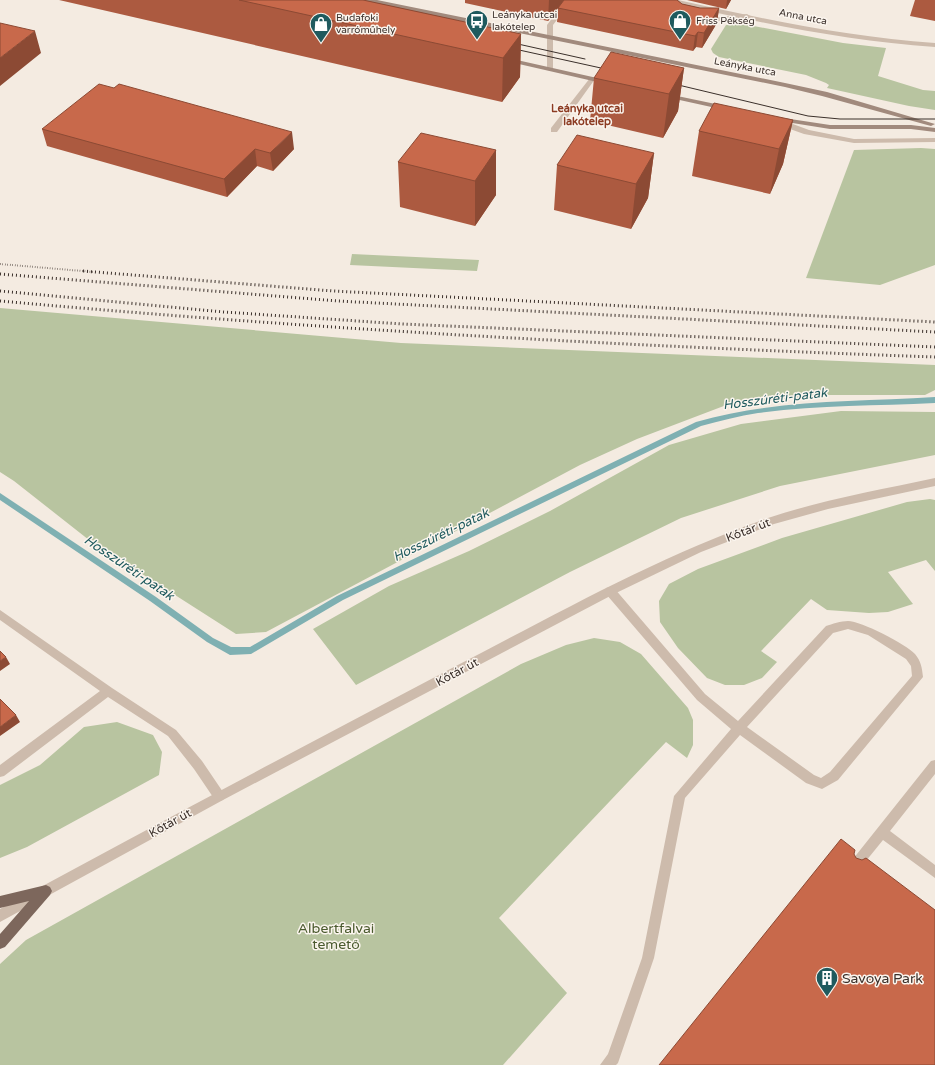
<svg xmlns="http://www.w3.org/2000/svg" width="935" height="1065" viewBox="0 0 935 1065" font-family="'Varela Round',sans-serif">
  <rect width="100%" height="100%" fill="#f4ebe1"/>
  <path fill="#b8c4a0" d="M738,23l105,20 43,5 -8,28 45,14 12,1v19l-26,-4 -82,-18 2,-3 -3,-2 -20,-8 -87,-18 -6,-4 -2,-4 15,-24z
    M921,148l14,1v116l-55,20 -74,-7 48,-128z
    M352,254l127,6 -2,11 -127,-6z
    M0,308l401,35 534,22v25l-10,5h-99l-97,9 -92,35 -57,26 -314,167 -30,2 -147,-94 -75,-59 -14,-9z
    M841,411l94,1v43l-155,31 -99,32 -111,54 -214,113 -43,-56 76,-43 80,-35 81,-40 119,-66 72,-21z
    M930,499l5,1v71l-9,-11 -38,12 25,32 -25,8 -19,1 -42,-3 -16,-11 -50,52 16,11 -15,16 -18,7h-19l-18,-7 -29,-30 -18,-26 -1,-21 10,-17 29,-15 84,-31 125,-36z
    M594,638l26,4 21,12 47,54 5,12v25l-6,13 -21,-16 -167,176 68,75 -64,72h-503v-101l26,-24 495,-276 45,-19z
    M117,722l36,13 9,17 -3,23 -132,72 -27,11v-73l40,-20 44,-38z"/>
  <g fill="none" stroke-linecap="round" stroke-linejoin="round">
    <path fill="#7fb0b2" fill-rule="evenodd" d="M935,397v6c-59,3 -118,2 -177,10 -19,3 -38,8 -57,13l-358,174 -92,54 -21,1 -23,-13 -57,-41 -150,-101v-7l156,104 57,41 18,9h19l87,-51 359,-174c80,-23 158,-20 239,-25z"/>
    <path fill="#cdbbac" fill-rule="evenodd" d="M747,14l3,2 -1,1 -44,6 -3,-2 3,-2z
      M610,587l4,1 91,106 33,27 88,-95c6,-2 15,-5 22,-5 13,0 58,23 67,33 6,7 7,14 8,23l-85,103 -16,9 -16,-6 -66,-48 -55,63 -31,160 -36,105 -2,2h-16l8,-11 34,-96 32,-162 57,-67 -34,-29 -91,-106 -1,-3 1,-3zM848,629l20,6 38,24 5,7 1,10 -82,96 -9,6 -7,-3 -67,-48 86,-94z
      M0,610l112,78 64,42 26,31 21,31 2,4 -2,4 -4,1 -4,-1 -21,-31 -26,-33 -60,-39 -104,79 -4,1v-12l100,-74 -100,-71z
      M935,760v14l-45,57 45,34v13l-52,-38 -26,32 -4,2 -4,-2 -2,-4 2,-4 82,-103z"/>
    <path fill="#cdbbac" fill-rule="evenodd" d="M592,77l3,2 -38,53h-6v-4l39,-50z
      M935,478v8l-107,23 -54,15 -73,28 -87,42 -391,206 -223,122v-13c151,-82 302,-162 454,-242 103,-53 204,-111 314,-149 54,-18 111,-28 167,-40z"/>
    <path fill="#cdbbac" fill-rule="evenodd" d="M566,0h6l-19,25v44l-3,2 -3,-2v-44z
      M666,0h12c85,19 170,37 257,43v4c-75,-5 -149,-19 -222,-35 -11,-3 -40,-7 -47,-12z
      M776,120h6l27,10 45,9 81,-1v4l-81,1 -50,-9 -28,-10z"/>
    <path fill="#a18a7d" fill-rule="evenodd" d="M364,0h13l408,83 42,9 108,32 -4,2 -109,-30 -37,-9 -418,-85z
      M508,58l98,22 3,2 -3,2 -100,-23v-2z
      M663,93l62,13 4,2 -4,2 -59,-13 -4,-2z
      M777,117l53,8h81l24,3v4l-24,-3h-81l-50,-8h-3z"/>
    <path fill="#7d675c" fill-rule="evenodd" d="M46,885l4,2 2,4 -2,4 -45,52 -5,2v-15l29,-33 -29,7v-12z"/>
    <path stroke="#3b302b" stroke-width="1" d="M509,42l76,17
      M510,48l100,22
      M670,83l138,33 32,3h95"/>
    <path stroke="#3b302b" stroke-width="2" stroke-dasharray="0.5 2" stroke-linecap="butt" d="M0,264l94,8"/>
    <path stroke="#3b302b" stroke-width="3" stroke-dasharray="1 3" stroke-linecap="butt" d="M83,271l250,20 602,31
      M0,274l338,27 597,31
      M0,291l224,21 178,12 533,23
      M0,301c311,28 623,45 935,56"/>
  </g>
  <path fill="#ac5a40" d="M59,0h304l158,34 -1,43 -18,25z
    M465,0h212l5,4 18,4h19l-2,15 -15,25 -6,-1 -3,4 -136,-29 1,-14 -10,13 -83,-18z
    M687,0h44l-5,9z
    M915,0h20v21l-25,-5z
    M684,68l-6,43 -15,27 -73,-17 4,-43z
    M793,120l-10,44 -13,30 -78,-18 7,-45z
    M42,129l252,20 -21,22 -16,-5 -30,31 -180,-51z
    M496,150v45l-21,31 -75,-19 -2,-45z
    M654,153l-6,45 -17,31 -77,-19 3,-45z"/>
  <path fill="#8c4a34" d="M549,0h15l-16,21z
    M727,0h4l-5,9z
    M719,8l-2,15 -15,25 2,-15z
    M35,31l6,22 -41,33v-28z
    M698,32l-2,15 -3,4 2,-15z
    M521,34l-1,43 -18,25 1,-44z
    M684,68l-6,43 -15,27 6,-44z
    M793,120l-10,44 -13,30 9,-45z
    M292,132l2,17 -21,22 -3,-18z
    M255,149l2,17 -30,31 -3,-18z
    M496,150v45l-21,31v-45z
    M654,153l-6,45 -17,31 5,-45z
    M6,657l4,7 -10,7v-10z
    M16,715l4,7 -20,14v-9z"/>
  <path fill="#c8694b" stroke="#8c4a34" d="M239,0h124l158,34 -18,24z
    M564,0h113l5,4 18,4h19l-15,25 -6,-1 -3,4 -137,-28z
    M0,23l35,8 -35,27z
    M611,52l73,16 -15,26 -75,-16z
    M99,84l15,4 5,-4 173,48 -22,21 -15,-4 -31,30 -182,-50z
    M714,103l79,17 -14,29 -80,-18z
    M421,133l75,17 -21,31 -77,-19z
    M577,135l77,18 -18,31 -79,-19z
    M0,651l6,6 -6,4z
    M0,699l16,16 -16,12z
    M841,839l14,11 -1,4 2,4 6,2 4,-2 69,52v155h-276z"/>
  <defs>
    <g id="bus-pin" transform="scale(1.15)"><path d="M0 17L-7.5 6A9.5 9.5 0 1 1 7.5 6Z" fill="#1f5a5e" stroke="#fbf5ee"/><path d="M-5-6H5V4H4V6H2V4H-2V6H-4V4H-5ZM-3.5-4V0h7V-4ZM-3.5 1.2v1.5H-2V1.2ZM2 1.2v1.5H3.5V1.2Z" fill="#fff"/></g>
    <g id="shop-pin" transform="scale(1.15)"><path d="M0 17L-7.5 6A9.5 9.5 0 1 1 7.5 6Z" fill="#1f5a5e" stroke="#fbf5ee"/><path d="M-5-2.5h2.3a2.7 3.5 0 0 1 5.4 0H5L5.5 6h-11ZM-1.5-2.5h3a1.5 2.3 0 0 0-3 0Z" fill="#fff"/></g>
    <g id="building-pin" transform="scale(1.15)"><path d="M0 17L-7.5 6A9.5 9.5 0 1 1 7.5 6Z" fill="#1f5a5e" stroke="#fbf5ee"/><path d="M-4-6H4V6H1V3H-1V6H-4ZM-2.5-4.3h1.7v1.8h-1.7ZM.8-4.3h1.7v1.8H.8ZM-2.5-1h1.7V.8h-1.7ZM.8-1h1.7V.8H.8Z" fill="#fff"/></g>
  </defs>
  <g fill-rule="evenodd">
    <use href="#bus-pin" x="477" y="21"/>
    <use href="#shop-pin" x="680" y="21"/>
    <use href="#shop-pin" x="321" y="24"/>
    <use href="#building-pin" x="827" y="978"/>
  </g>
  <g text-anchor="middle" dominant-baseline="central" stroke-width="3" stroke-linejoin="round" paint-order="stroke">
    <g font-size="10" fill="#3b302b" stroke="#fbf5ee" text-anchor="start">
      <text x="492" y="15">Leányka utcai<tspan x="492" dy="12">lakótelep</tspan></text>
      <text x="336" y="18">Budafoki<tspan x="336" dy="12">varróműhely</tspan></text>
      <text x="696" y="21">Friss Pékség</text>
    </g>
    <g font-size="10" fill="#3b302b" stroke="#fbf5ee">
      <text transform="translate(803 17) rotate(11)">Anna utca</text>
      <text transform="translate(745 67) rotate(11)">Leányka utca</text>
    </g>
    <g font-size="11" font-weight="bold" fill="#8c3b22" stroke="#fbf5ee">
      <text x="587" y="108">Leányka utcai<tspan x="587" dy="13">lakótelep</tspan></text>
    </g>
    <g font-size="12" fill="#3b302b" stroke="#fbf5ee">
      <text transform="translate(748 530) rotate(-21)">Kőtár út</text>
      <text transform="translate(457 672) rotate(-28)">Kőtár út</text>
      <text transform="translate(170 823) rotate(-29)">Kőtár út</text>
    </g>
    <g font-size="13" font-style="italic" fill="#1f5a5e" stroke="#fbf5ee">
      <text transform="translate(775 399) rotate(-7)">Hosszúréti-patak</text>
      <text transform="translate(441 535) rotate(-26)">Hosszúréti-patak</text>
      <text transform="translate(129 568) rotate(34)">Hosszúréti-patak</text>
    </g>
    <g font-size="14" fill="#4a5a2e" stroke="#fbf5ee">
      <text x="336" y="928">Albertfalvai<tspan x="336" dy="16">temető</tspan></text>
    </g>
    <g font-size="14" fill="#3b302b" stroke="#fbf5ee" text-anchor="start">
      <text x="842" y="978">Savoya Park</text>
    </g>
  </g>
</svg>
